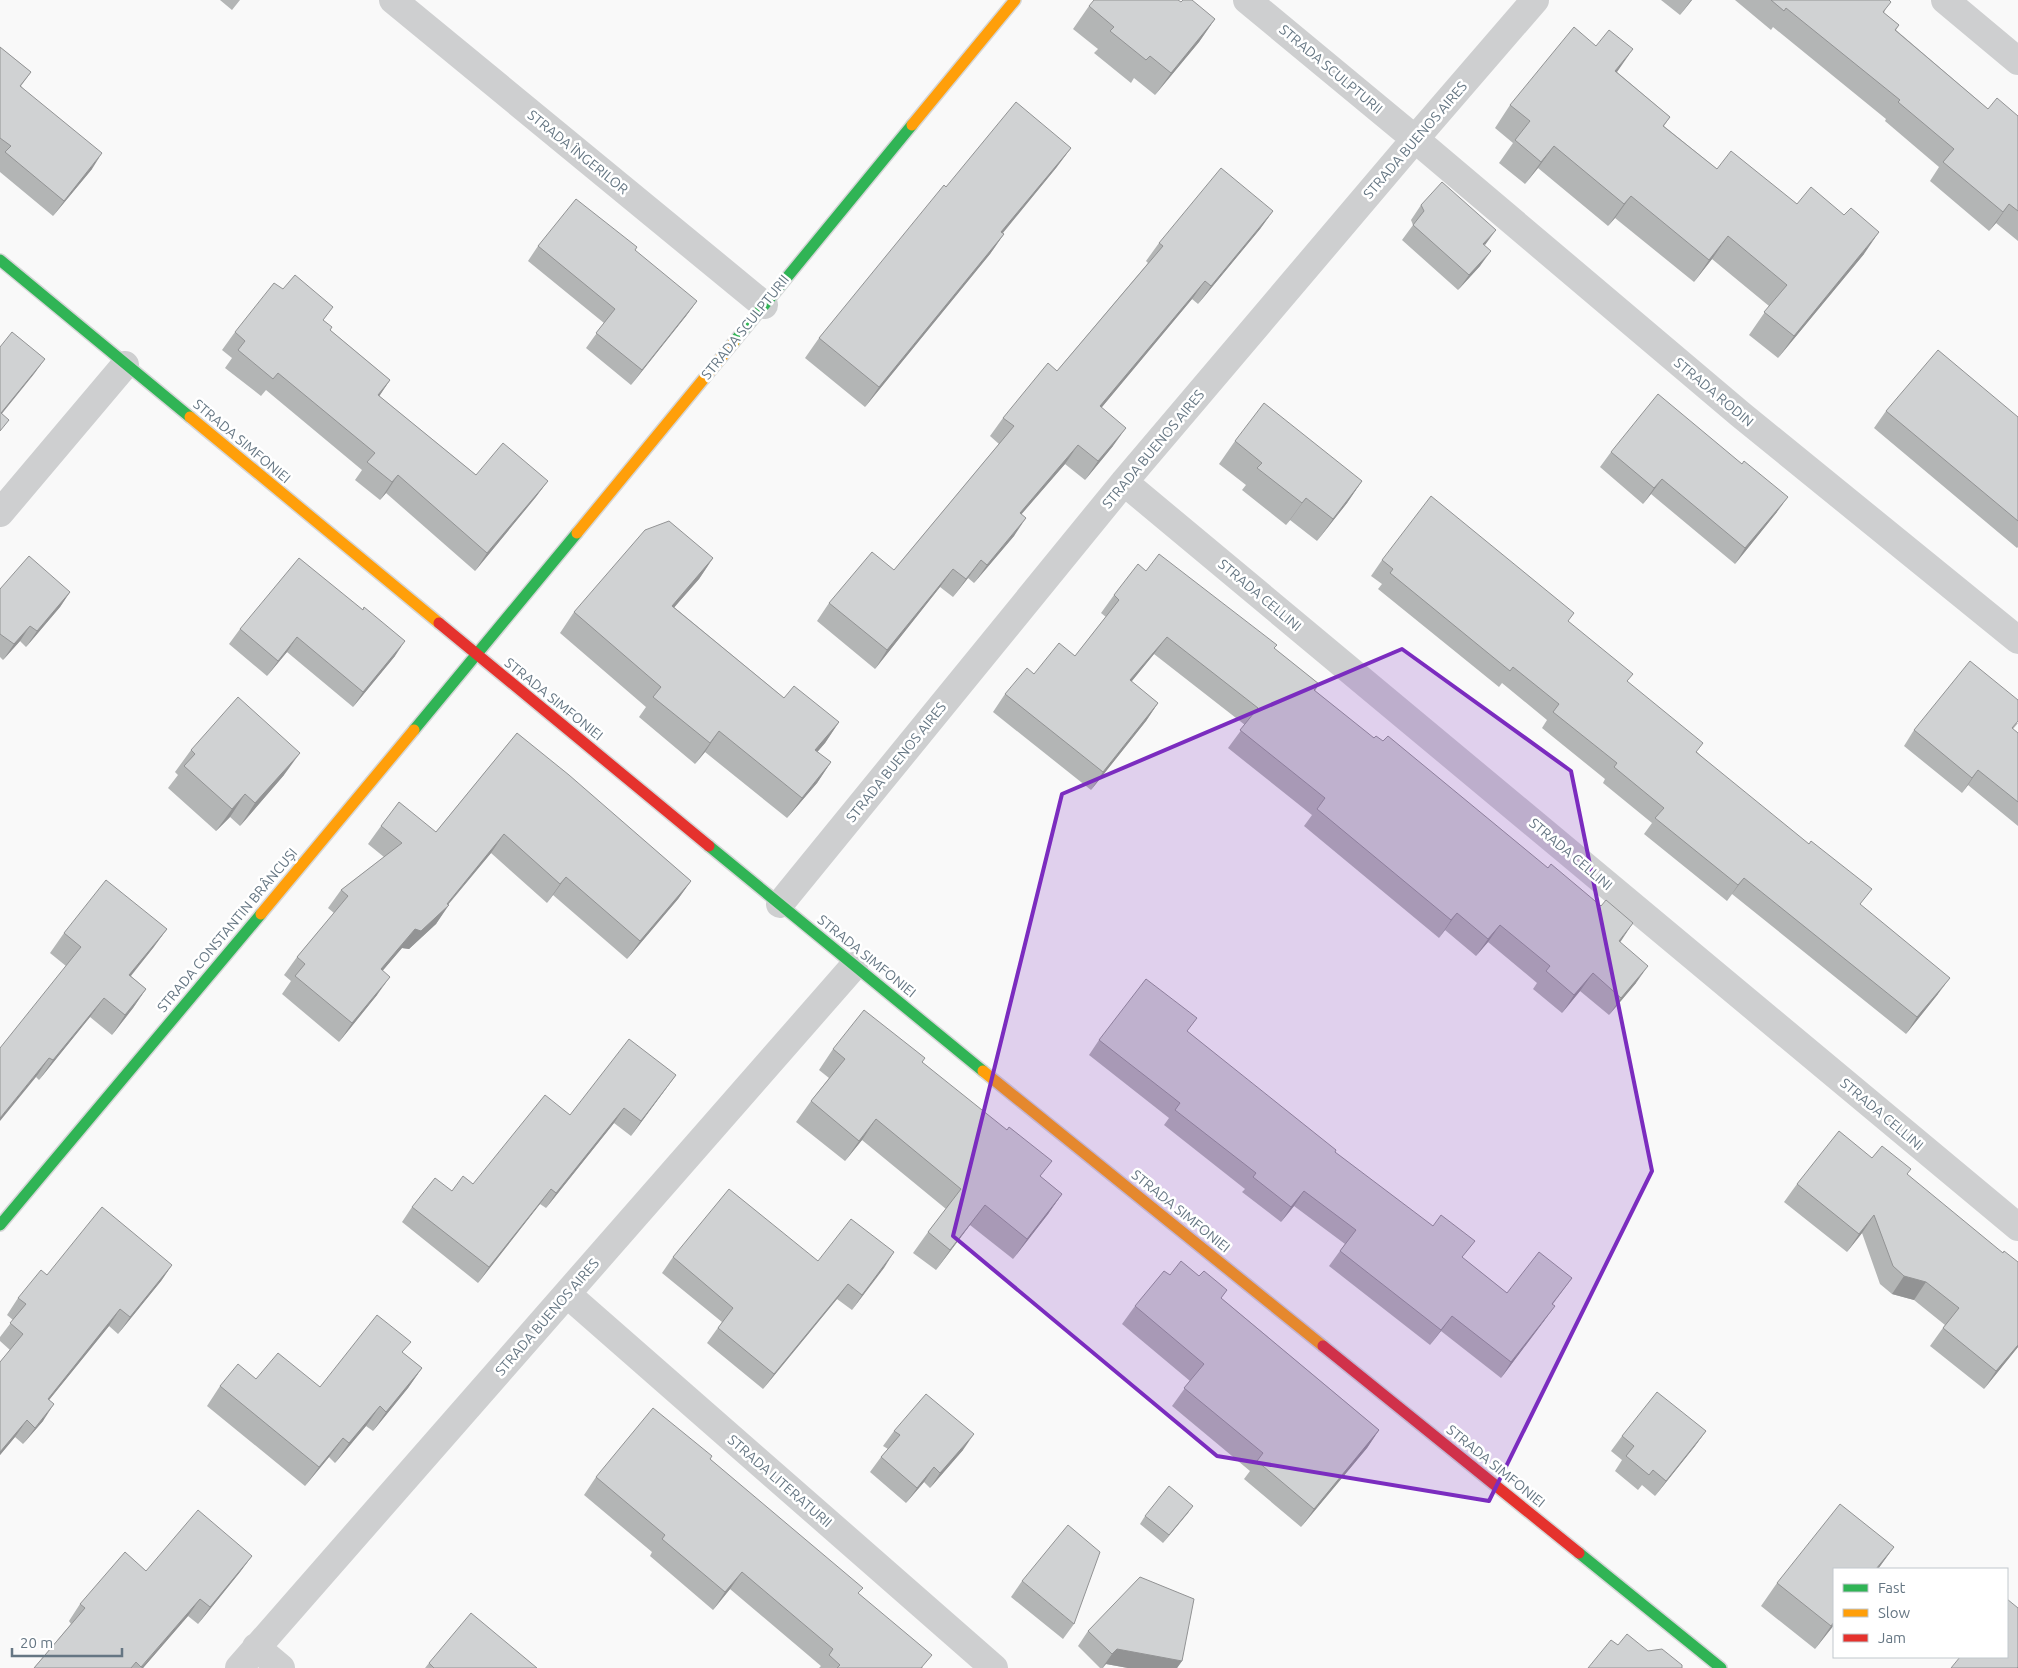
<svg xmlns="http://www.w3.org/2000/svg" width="2018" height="1668" viewBox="0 0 2018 1668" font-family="Ubuntu,sans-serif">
  <rect width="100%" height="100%" fill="#f9f9f9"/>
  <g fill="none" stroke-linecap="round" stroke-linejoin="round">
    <g stroke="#d5d6d7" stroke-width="14">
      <path id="fast" d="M0,260l190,157
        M734,342l178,-217
        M414,730l163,-197
        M709,846l274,225
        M0,1225l261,-311
        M1579,1553l142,115"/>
    </g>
    <g stroke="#d5d6d7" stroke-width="14">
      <path id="slow" d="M912,125l103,-125
        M190,417l249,206
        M577,533l157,-191
        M261,914l153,-184
        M983,1071l340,275"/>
    </g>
    <g stroke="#d5d6d7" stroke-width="14">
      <path id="jam" d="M439,623l270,223
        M1323,1346l256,207"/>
    </g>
    <path stroke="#cecfd0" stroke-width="28" d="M393,0l371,305
      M1247,0l168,139 325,275 278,226
      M1945,0l73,61
      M1124,482l894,745
      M0,513l125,-148
      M780,904l344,-422 291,-343 120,-139
      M567,1294l427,374
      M256,1647l25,21
      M239,1668l615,-702"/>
    <use href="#fast" stroke="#30b455" stroke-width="11"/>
    <use href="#slow" stroke="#ff9f0a" stroke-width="11"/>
    <use href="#jam" stroke="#e5322d" stroke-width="11"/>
  </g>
  <path fill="#b3b5b5" d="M220,0h20l-8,10z
    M1661,0h31l-12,15z
    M1735,0h154l-5,13 15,12 -3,5 92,79 30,7v125l-22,-18 -7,8 -59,-50 9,-14 -54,-46 1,-2 -113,-92 -2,3z
    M1181,2l34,17 -16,23 -44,53 -21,-17 -3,5 -37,-30 4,-4 -25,-20 16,-23z
    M0,47l31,25 -10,14 71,83 -39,47 -53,-44z
    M1617,72l53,45 -6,9 53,43 80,35 67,50 -86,104 -29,-23 20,-29 -57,-47 -18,23 -79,-64 -7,8 -70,-58 -13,16 -26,-21 14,-20 -18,-15 15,-23z
    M1071,148l-15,20 -53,65 1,1 -14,20 -125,153 -60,-49 14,-20 127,-151z
    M1421,205l64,41 -5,20 -22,24 -56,-50 11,-15 -2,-5z
    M1273,211l-13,18 -62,75 -6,-5 -91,109 12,38 -28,34 -20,-16 -44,50 -7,22 -40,47 -6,-5 -15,19 -13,-10 -65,82 -58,-48 12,-18 65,-33 105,-126 -9,-8 13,-18 54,-47 91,-108 -2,-2 13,-18z
    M538,246l159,55 -11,15 -55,69 -45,-37 18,-25 -76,-62z
    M324,321l6,9 60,50 -11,16 97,79 72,6 -13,17 -60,73 -89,-78 -6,7 -25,-20 7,-10 -96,-80 -5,6 -36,-28 7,-10 -10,-8 13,-18z
    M1886,411l132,6v130l-1,1 -143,-120z
    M1235,441l127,40 -15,22 -30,38 -27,-21 -4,5 -44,-35 4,-5 -27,-21z
    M1611,452l166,60 -42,52 -84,-70 -8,10 -43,-37z
    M713,558l-14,21 -25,28 110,91 55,24 -14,21 -8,9 14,10 -14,21 -30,35 -82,-66 -10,12 -56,-47 7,-10 -86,-74 14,-21z
    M1382,560l186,61 129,131 163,153 78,89 -32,40 -174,-140 -5,7 -83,-67 8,-11 -49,-40 2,-4 -63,-51 5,-8 -45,-37 -3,4 -121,-98 4,-5 -11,-8z
    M1146,571l128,78 45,35 -4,7 305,251 16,41 -27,32 -29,-24 -18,22 -29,-24 4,-6 -49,-41 -12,14 -31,-26 -6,8 -135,-112 8,-11 -84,-67 17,-23 -91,-71 -23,28 27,21 -12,18 -55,69 -98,-78 12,-18 29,-20 41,-18 31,-39 -5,-4 13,-18z
    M0,589l70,3 -10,15 -34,40 -6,-6 -17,19 -3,-3z
    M363,610l32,46 -42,51 -66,-55 -20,24 -38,-32 11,-15z
    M2018,723l-5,6 5,4v93l-50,-41 -6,8 -58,-47 10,-16z
    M517,733l174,148 -13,18 -51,60 -74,-64 -6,8 -56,-50 -43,52 -12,19 -27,25 -7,-1 -20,23 -5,24 -38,47 -57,-48 9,-13 -7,-6 13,-18 37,-44 -6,-5 13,-18 43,-33 -16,-13 13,-18 55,6z
    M191,750l93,25 -44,51 -10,-9 -14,14 -48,-43 10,-13 -3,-3z
    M167,929l-14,19 -22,28 15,13 -13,19 -21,27 -22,-18 -51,63 -3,-3 30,-111 -16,-13 14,-20z
    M1187,1031l148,121 128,106 44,35 65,-15 -19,26 -9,17 -43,57 -60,-47 -11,14 -101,-79 16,-22 -51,-38 -13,16 -39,-30 3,-3 -81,-64 5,-7 -80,-63 10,-15z
    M833,1049l89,13 119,115 21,17 -14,20 -35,45 -43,-34 -34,45 -23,-17 15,-21 18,-23 -84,-69 -17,21 -49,-39 15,-21 18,-23 -10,-8z
    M676,1075l-45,61 -17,-13 -68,85 -6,-4 -62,79 -76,-61 10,-15 40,-16 21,-7 97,-69z
    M1872,1158l35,16 111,173 -34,42 -54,-43 15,-21 -31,-25 -22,-6 -12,-10 -18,-51 -15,19 -63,-50 13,-18z
    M894,1252l-42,58 -15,-11 -74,90 -56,-46 15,-21 -60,-49 11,-16 145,4z
    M172,1265l-11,16 -43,53 -9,-8 -60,74 -6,21 -20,23 -8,-7 -15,18v-93l10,-12 -10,-9v-4l13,-17 -6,-5 11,-17 29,-23z
    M1170,1275l51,23 158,132 -12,18 -66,79 -57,-48 6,-8 -78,-65 18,-25 -68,-57 13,-18z
    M403,1353l19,15 -14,20 -35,43 -7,-5 -31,37 -6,-6 -24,29 -98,-80 13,-20 36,-7 64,8z
    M894,1431l69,19 -33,38 -6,-6 -18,21 -36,-31 11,-15 7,-8 -5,-3z
    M1706,1431l-11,15 -40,50 -13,-11 -4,5 -23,-19 7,-11 -11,-9 11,-15z
    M710,1459l149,135 64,74h-104l2,-2 -91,-77 -17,21 -63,-54 2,-4 -68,-57 12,-18z
    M1193,1506l-30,37 -23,-19 5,-8z
    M1894,1547l-16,22h-44v56l-19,24 -54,-43 16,-23z
    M252,1556l-12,16 -42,52 -10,-8 -45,52h-109l37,-44 -2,-3 11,-17 66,-33z
    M1022,1581l52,43 -11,15 -52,-42z
    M1088,1631l94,30 -5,7h-49l-22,-4 -3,4h-3l-22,-22z
    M429,1663l108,5h-112z"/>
  <path fill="#929394" d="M1691,0h1l-12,15z
    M1215,19l-16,23 -44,53 16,-22z
    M1633,49l-16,23 -18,21 16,-22z
    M1554,146l-16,22 -13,16 16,-22z
    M1071,148l-15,20 -69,84 14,-20z
    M102,153l-10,16 -39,47 11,-15z
    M1631,196l-16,22 -7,8 16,-22z
    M2009,204l-13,19 -7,8 14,-19z
    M1273,211l-13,18 -62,75 13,-18z
    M1496,230l-11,15 -2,-1z
    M1879,232l-15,22 -86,104 16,-22z
    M1004,234l-14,20 -125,153 14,-20z
    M1728,236l-16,23 -18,23 15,-22z
    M1491,251l-11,15 -22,24 11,-15z
    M1205,281l-13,18 -105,126 13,-19z
    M697,301l-11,15 -55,69 11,-15z
    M45,359l-11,15 -34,42v-3z
    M390,380l-12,18v-3z
    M1126,428l-13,18 -28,34 13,-19z
    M1078,445l-13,19 -58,67 13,-18z
    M398,475l-12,18 -6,7 12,-18z
    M1662,479l-11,15 -8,10 11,-16z
    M548,481l-13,17 -60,73 12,-18z
    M1362,481l-15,22 -30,38 16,-22z
    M1788,497l-11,15 -42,52 10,-16z
    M1306,498l-16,22 -4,5 16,-22z
    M1026,518l-12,18 -40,47 13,-18z
    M713,558l-14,21 -41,47 14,-20z
    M981,560l-13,18 -15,19 13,-18z
    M953,569l-13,18 -65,82 12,-19z
    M70,592l-10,15 -34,40 11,-16z
    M30,626l-10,15 -17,19 11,-16z
    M297,637l-10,15 -20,24 11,-15z
    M1167,637l-13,17 -36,44 12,-18z
    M405,641l-10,15 -42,51 10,-15z
    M1158,703l-12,18 -55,69 12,-18z
    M839,722l-14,21 -24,28 14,-21z
    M719,731l-14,21 -10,12 15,-21z
    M300,753l-16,22 -44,51 15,-23z
    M831,762l-14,21 -30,35 15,-20z
    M1978,770l-10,15 -6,8 10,-15z
    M245,794l-15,23 -14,14 16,-22z
    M504,834l-13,19 -46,55 4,-3 -13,19 -27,25 -7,-1 -34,40 13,-19 34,-40 32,-25z
    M566,877l-13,18 -6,8 13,-19z
    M1744,878l-12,16 -5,7 11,-16z
    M691,881l-13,18 -51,60 13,-18z
    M1457,913l-12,17 -6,8 12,-18z
    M1633,923l-12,18 -14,17 12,-17z
    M1500,925l-12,17 -12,14 12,-17z
    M167,929l-14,19 -37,46 13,-19z
    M1648,966l-12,17 -27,32 12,-17z
    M1593,973l-13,18 -18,22 12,-18z
    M390,977l-13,18 -38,47 13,-19z
    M1950,978l-12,16 -32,40 11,-17z
    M146,989l-13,19 -21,27 13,-20z
    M104,998l-14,19 -51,63 14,-20z
    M49,1058l-13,19 -36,44v-3z
    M676,1075l-11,15 -34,46 10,-15z
    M624,1108l-10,15 -68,85 10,-15z
    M876,1119l-14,21 -17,21 14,-20z
    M551,1189l-11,15 -62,79 11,-16z
    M1304,1191l-10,15 -13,16 10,-15z
    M1062,1194l-14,20 -35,45 14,-20z
    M985,1205l-15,20 -34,45 14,-20z
    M1874,1215l-12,18 -15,19 12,-18z
    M894,1252l-10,16 -32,42 10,-15z
    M172,1265l-11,16 -43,53 12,-17z
    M1904,1276l22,6 -12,18 -22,-6z
    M848,1284l-11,15 -74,90 11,-15z
    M1555,1306l-11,15 -43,57 10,-16z
    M120,1309l-11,17 -73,90 12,-17z
    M1452,1316l-11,15 -11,14 11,-15z
    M2018,1345v2l-34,42 12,-18z
    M422,1368l-14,20 -35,43 13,-19z
    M54,1404l-11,17 -20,23 12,-16z
    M380,1406l-14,20 -31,37 14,-20z
    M27,1420l-12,17 -15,18v-3z
    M1379,1430l-12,18 -66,79 13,-18z
    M1706,1431l-11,15 -40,50 11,-15z
    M974,1434l-11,16 -33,38 10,-15z
    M343,1438l-14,19 -24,29 14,-19z
    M934,1467l-10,15 -18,21 11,-15z
    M1193,1506l-5,7 -25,30 6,-8z
    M1894,1547l-16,22h-2z
    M252,1556l-12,16 -42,52 12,-17z
    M742,1572l-12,17 -17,21 12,-18z
    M200,1599l-12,17 -45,52h-2z
    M1834,1622v3l-19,24 16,-23z
    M1117,1649l65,12 -5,7h-49l-22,-4 -4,4 10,-14z"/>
  <path fill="#d0d2d3" stroke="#929394" d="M1094,0h84l3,2 2,-2h9l23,19 -44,54 -21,-17 -4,4 -36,-29 4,-4 -25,-21z
    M1771,0h118l2,2 -8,10 16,13 -4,5 93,79 9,-11 21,18v95l-9,-7 -6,8 -60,-50 11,-13 -56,-47 2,-2 -114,-92 -2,3z
    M1574,27l22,19 13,-16 24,19 -18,22 55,46 -7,9 54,43 14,-18 66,53 14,-17 33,28 7,-7 28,24 -85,104 -30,-24 23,-27 -59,-49 -19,24 -78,-64 -7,8 -70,-58 -13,16 -26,-22 15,-19 -20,-16z
    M0,47l31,25 -11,14 82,67 -38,48 -59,-49 6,-6 -11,-8z
    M1016,102l55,46 -70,84 3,2 -125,153 -60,-49 125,-153 2,2z
    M1221,168l52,43 -62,75 -6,-5 -105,125 26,22 -28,33 -20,-16 -58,68 6,5 -39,47 -6,-5 -15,19 -13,-10 -66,81 -58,-47 43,-51 22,18 120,-144 -11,-8 45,-55 9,8 106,-125 -4,-3z
    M1442,182l54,48 -13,14 8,7 -22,24 -56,-50 11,-14 -3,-6z
    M576,199l61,48 -2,3 62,51 -55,69 -46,-37 19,-24 -77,-63z
    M295,275l38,32 -10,13 9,7 -2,3 60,50 -12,15 98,80 27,-32 45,38 -61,72 -89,-78 -6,7 -25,-20 8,-9 -97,-80 -5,6 -35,-29 7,-9 -10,-9 39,-49 9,6z
    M12,332l33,27 -44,54 8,7 -9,11v-84z
    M1938,350l80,67v104l-132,-110z
    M1658,394l84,70 2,-3 44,36 -43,51 -83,-69 -8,9 -43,-36z
    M1264,403l98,78 -29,38 -27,-21 -4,5 -45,-35 5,-5 -27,-22z
    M1431,496l143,117 -6,8 65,53 -6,7 76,62 -7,9 113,92 2,-3 61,48 -12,15 90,74 -33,39 -173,-139 -6,7 -83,-67 9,-10 -50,-41 3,-4 -64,-51 6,-8 -46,-37 -3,4 -120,-98 3,-4 -11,-9z
    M669,521l44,37 -41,48 112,92 10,-12 45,36 -24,28 16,12 -29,36 -83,-67 -9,12 -57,-46 8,-10 -87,-75 71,-82z
    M1159,554l118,91 -3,3 45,36 -5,6 60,48 2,-2 7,5 5,-5 160,132 3,-4 50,42 5,-6 27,23 -14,18 29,25 -27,32 -28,-25 -19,22 -28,-24 4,-5 -50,-41 -12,14 -31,-26 -6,7 -134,-111 8,-11 -85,-68 18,-22 -91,-71 -37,43 28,23 -55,69 -98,-78 22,-26 7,6 25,-31 16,13 44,-56 -5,-5 24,-31 8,7z
    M29,556l41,36 -33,39 -7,-5 -16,18 -14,-10v-45z
    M299,558l64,52 1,-3 41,34 -42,51 -66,-55 -19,24 -38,-32z
    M1970,661l48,39v21l-6,7 6,5v69l-40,-32 -6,8 -58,-48z
    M238,697l62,56 -45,50 -10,-9 -13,15 -48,-43 11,-12 -4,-4z
    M517,733l52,42 122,106 -51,60 -74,-64 -6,7 -56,-50 -57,70 2,1 -28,26 -6,-2 -34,40 9,8 -38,46 -57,-47 10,-12 -8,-7 51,-61 -7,-6 61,-47 -21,-17 18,-24 37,30z
    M106,880l61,49 -38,46 17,14 -21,26 -21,-17 -51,62 -4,-2 -49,60v-70l81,-101 -17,-14z
    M1146,979l51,39 -10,13 149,119 -1,2 98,74 8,-11 34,26 -13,16 45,36 32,-41 33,26 -20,26 3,2 -44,56 -59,-46 -11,14 -101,-79 16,-21 -52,-39 -13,16 -38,-30 3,-4 -81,-63 5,-7 -81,-63z
    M864,1010l61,48 -3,4 85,68 2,-3 43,34 -12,15 22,18 -35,45 -42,-34 -35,45 -22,-18 33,-43 -85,-70 -17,22 -48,-40 34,-42 -12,-10z
    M629,1039l47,36 -35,46 -17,-13 -68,85 -5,-4 -62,78 -77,-60 23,-29 17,13 11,-15 10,8 72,-89 25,20z
    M1839,1131l33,27 10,-12 29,23 -4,5 96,79 1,-2 14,11v83l-22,26 -53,-43 16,-20 -33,-26 -22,-6 -11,-10 -19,-51 -15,19 -62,-50z
    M729,1189l89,72 33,-42 43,33 -32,43 -14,-11 -74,90 -56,-46 15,-20 -60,-51z
    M102,1207l70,58 -42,52 -10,-8 -72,90 6,5 -19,24 -8,-8 -27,32v-90l23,-28 -13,-11 16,-19 -8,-6 23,-28 6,5z
    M1181,1261l18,15 5,-5 23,19 -6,8 158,132 -65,79 -57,-48 6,-8 -79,-65 20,-24 -69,-58 29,-35 6,4z
    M377,1315l34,27 -9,10 20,16 -36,44 -6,-6 -31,37 -6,-5 -24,29 -99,-81 18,-22 18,15 22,-26 42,34z
    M1657,1392l49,39 -40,50 -13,-11 -4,5 -23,-19 8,-10 -12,-10z
    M926,1394l48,40 -34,39 -6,-6 -17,21 -36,-31 19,-22 -6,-4z
    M653,1408l59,48 -2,3 153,129 -5,5 74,62 -11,13h-84l3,-3 -11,-10 4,-6 -91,-77 -17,20 -63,-53 3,-4 -69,-58z
    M1169,1486l24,20 -24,29 -24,-19z
    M1840,1504l54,43 -18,22h-42v53l-3,4 -54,-43z
    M198,1510l54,46 -42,51 -10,-8 -59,68 -5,-5 -5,6h-97l51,-60 -5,-4 45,-52 21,19z
    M1068,1525l32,27 -26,72 -52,-43z
    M1140,1577l54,22 -12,62 -65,-12 -5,5 -24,-23z
    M2007,1599l11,9v59l-1,1h-66l9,-11h47z
    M471,1613l66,55h-103l-5,-5z
    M1627,1634l21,17 14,-2 20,16v3h-94l23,-28 7,5z"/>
  <path fill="#7b2cbf" fill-opacity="0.2" stroke="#7b2cbf" stroke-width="4" stroke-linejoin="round" d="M1402,649l169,122 81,400 -163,330 -272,-45 -264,-220 109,-442z"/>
  <g text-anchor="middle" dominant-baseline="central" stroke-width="5" stroke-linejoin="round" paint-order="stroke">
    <g font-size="14" fill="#657683" stroke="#fff">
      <text transform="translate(1331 69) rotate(40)">STRADA SCULPTURII</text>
      <text transform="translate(1415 140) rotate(-49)">STRADA BUENOS AIRES</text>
      <text transform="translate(578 152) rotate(39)">STRADA ÎNGERILOR</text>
      <text transform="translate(745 327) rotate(-51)">STRADA SCULPTURII</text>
      <text transform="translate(1714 392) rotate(40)">STRADA RODIN</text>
      <text transform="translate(242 441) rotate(40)">STRADA SIMFONIEI</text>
      <text transform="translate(1153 449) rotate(-50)">STRADA BUENOS AIRES</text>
      <text transform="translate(1260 595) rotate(40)">STRADA CELLINI</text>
      <text transform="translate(554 699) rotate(39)">STRADA SIMFONIEI</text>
      <text transform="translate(896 762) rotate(-51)">STRADA BUENOS AIRES</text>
      <text transform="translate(1571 854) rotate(40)">STRADA CELLINI</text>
      <text transform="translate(227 930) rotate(-50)">STRADA CONSTANTIN BRÂNCUȘI</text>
      <text transform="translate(867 956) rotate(39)">STRADA SIMFONIEI</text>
      <text transform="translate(1882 1114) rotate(40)">STRADA CELLINI</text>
      <text transform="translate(1181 1211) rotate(39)">STRADA SIMFONIEI</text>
      <text transform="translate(547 1317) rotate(-49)">STRADA BUENOS AIRES</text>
      <text transform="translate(1496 1466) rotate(39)">STRADA SIMFONIEI</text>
      <text transform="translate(780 1481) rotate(41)">STRADA LITERATURII</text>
    </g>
  </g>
  <rect x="1833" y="1568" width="175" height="90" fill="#ffffff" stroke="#c1c8cd"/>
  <rect x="1843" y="1584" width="25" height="8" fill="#30b455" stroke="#c1c8cd"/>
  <text x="1878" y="1593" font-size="15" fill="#657683">Fast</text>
  <rect x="1843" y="1609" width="25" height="8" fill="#ff9f0a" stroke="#c1c8cd"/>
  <text x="1878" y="1618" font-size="15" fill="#657683">Slow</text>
  <rect x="1843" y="1634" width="25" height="8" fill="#e5322d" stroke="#c1c8cd"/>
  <text x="1878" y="1643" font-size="15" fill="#657683">Jam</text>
  <path d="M12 1648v8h110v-8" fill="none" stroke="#657683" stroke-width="2.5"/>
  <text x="20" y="1648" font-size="15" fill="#657683" stroke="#ffffff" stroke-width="4" paint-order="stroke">20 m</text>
</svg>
